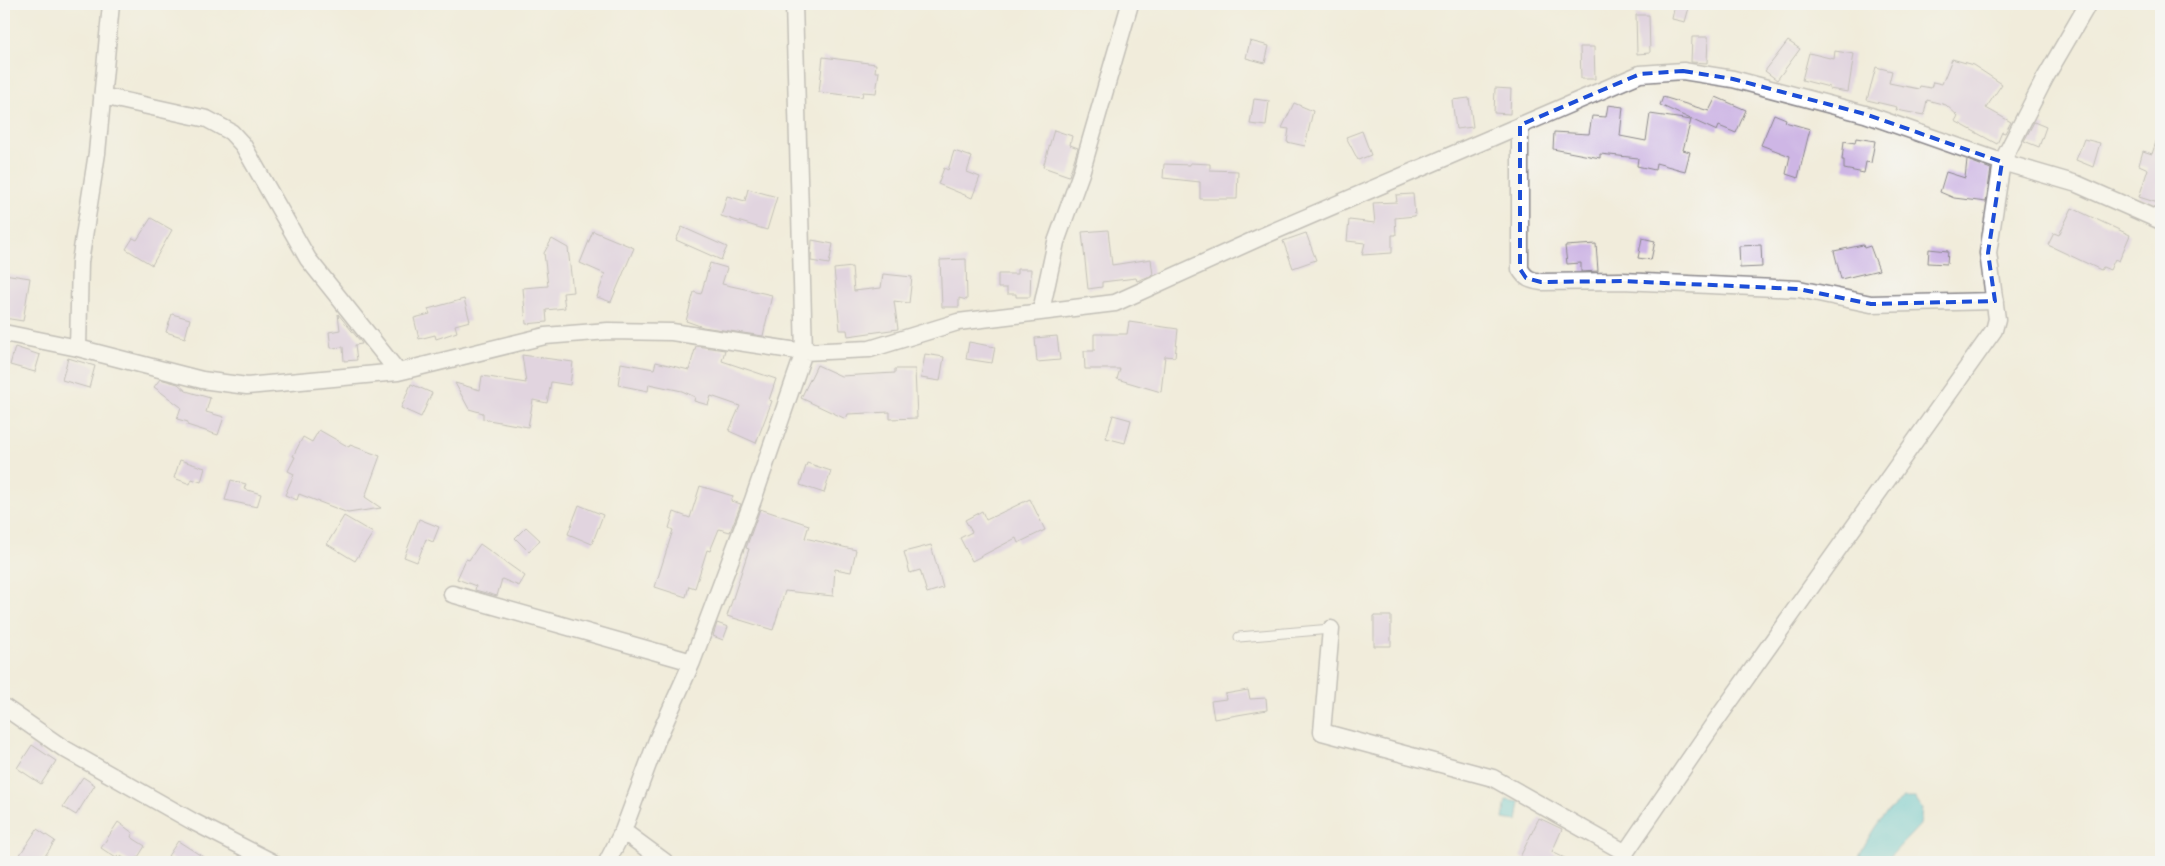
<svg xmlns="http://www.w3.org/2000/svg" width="2165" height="866" viewBox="0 0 2165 866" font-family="Itim,sans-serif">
  <rect width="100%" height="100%" fill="#f6f6f2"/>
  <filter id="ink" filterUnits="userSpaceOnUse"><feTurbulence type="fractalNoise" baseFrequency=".02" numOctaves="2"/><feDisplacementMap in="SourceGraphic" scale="10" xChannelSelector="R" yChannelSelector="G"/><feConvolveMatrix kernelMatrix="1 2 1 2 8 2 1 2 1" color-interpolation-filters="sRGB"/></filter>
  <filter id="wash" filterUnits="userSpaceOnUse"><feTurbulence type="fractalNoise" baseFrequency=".0096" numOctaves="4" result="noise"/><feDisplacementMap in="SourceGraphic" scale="20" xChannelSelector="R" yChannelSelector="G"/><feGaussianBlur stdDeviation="1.12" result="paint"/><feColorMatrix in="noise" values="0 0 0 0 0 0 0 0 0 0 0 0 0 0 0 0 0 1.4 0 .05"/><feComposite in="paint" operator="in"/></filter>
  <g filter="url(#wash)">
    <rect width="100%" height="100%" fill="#f1ecdb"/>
    <path fill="#5cc7d6" stroke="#3f7488" d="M1904,798h11l7,11 -2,16 -35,37h-21l-5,-6c12,-24 23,-44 45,-58z
      M1506,800l14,2 -3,19 -14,-2z"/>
    <g id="blocks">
      <path fill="#ceb6e5" d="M1675,4h15l-5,18 -13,-3z
        M1636,15h13l1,38 -13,1z
        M1692,37h16l-1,26 -16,-1z
        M1250,41l19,5 -4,17 -19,-5z
        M1788,41l12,8 -23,31 -12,-9z
        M1580,47h14l1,32h-14z
        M1835,51l19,3 -6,38 -19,-3v-2l-27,-7 7,-27 25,6z
        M823,57l53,7 -1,8h4l-3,21 -13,-1 -1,5 -43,-5z
        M1952,59l21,6 29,19 -16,24 25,14 -6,11 -3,-1 -5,12 -42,-23 3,-5 -12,-11 -19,-5 -3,15 -28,-5 1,-3 -30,-7 9,-33 16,4 -3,12 30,6 1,-3 11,2 2,-6 9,2z
        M1495,88l16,1 -1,25 -16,-1z
        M1663,97l46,14 7,-14 30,13 -10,23 -17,-7 -2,5 -57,-26z
        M1469,98l4,29 -17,2 -4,-29z
        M1254,99l15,2 -3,25 -16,-2z
        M1294,103l19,8 -8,35 -18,-4 2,-13 -7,-1z
        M1608,105l15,2 -3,29 26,5 4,-27 41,6 -8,30 7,2 -5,19 -29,-8 -1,7 -18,-4 1,-8 -38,-4v4l-47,-9 1,-17 35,2 3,-18 14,1z
        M1774,114l12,5 -1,3 25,7 -12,49 -12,-4 4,-18 -29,-11z
        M2034,122l12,5 -7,20 -15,-6z
        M1054,130l18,6 -2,9 8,3 -9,28 -26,-9z
        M1362,131l9,24 -13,5 -12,-23z
        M2158,136l3,1v67l-22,-7 9,-28 -9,-4 4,-14 9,3z
        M1856,138l19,3 -4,22 -5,-1 -2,11 -20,-4v-9h-2l2,-19 11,2z
        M2084,139l16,4 -7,24 -17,-7z
        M954,151l18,6 -5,15 13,5 -8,21 -34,-14 6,-16 4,2z
        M1967,160l24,9 -5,33 -32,-4 -14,-6 6,-20 19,6z
        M1190,163l20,1v6l28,1 -1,28h-37v-17l-37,-4 1,-14 26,1z
        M748,189l29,8 -10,33 -46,-14 6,-20 18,5z
        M1413,194l2,22 -20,2 1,17h-4v18l-30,2 3,-12 -18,-2 2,-21 26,3 -2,-20 24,-1 -1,-7z
        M2072,208l58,27 -11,26 -4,-2 -5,11 -7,-3 -2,3 -53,-25 6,-12 5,2z
        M151,218l21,12 -20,35 -26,-16 7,-11 4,2z
        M682,227l45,20 -6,13 -45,-20z
        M1108,230l4,35 39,-6 2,16 -16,6 -1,-3 -34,4v5l-14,2 -6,-57z
        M593,231l41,17 -23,54 -14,-5 8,-23 -25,-11z
        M1306,233l10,27 -23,8 -10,-27z
        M1642,238l13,3 -4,19 -13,-2z
        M552,239l16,9 5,44 -10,1 2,15 -19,2 1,12 -21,2 -3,-36 25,-2 -4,-33z
        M812,240l21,4 -4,20 -18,-3z
        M1596,244l2,27 -17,1v-9l-14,1 -2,-18z
        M1761,245l1,22 -22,1 -1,-22z
        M1863,245l1,3 6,-2 9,24 -38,9 -7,-28z
        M1929,249l19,2 -1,13 -19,-1z
        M966,259l1,41 -8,-2v9h-17l-2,-47z
        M710,263l17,5 -5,16 50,11 -9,41 -60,-9 -17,-6 8,-29 7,2z
        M852,267l2,24 27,-3 2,-14 29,3 -3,26 -15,-2 4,28 -50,7 -1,-6h-7l-6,-61z
        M1017,269h14l-1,28h-14v-3h-9v-6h-9v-14h19z
        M4,274l26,4 -7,43 -19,-3z
        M464,299l6,22 -15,4 2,7 -21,7 -1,-4 -16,4 -5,-21 16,-4 -2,-5z
        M172,314l18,5 -5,19 -19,-6z
        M338,314l23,28 1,2 -7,1 2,15 -13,1 -1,-14 -12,1 -2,-16 11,-2z
        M1129,322l49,7 -3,28 -10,-1 -4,36 -44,-13 3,-10h-35l-1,-18h10v-17h33z
        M1057,336l3,24 -23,2 -2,-24z
        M969,342l26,5 -3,16 -26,-4z
        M696,346l29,4 -3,11 54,18 -7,21 3,1 -16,42 -27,-12 11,-25 -29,-10 -3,9 -14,-4 1,-4 -13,-6 -33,-7 -1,7 -30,-6 3,-22 33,6 2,-7 33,8z
        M15,347l25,8 -5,17 -25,-7z
        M925,354l19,3 -4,24 -19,-3z
        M522,355l51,7 -3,23 -19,-3 -4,21 -14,-3 -5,27 -45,-8v-6l-14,-4 -14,-26 25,7 2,-14 44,7z
        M68,358l27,8 -6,22 -27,-8z
        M817,365l24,11 54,-3v-4h20l2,49 -27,1v-7l-42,2 -2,5 -45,-21z
        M160,379l18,5 8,7 24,7 -4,14 18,5 -6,18 -31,-10 1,-3 -11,-3 4,-12 -27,-20z
        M411,384l21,9 -11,24 -20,-9z
        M1113,415l18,5 -6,23 -19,-5z
        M319,430l30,17 1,-2 30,11 -15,41 16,11 -33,5 -49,-19 -2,6 -12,-5 9,-21 -6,-3 7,-14 -2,-1 10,-19 9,5z
        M180,460l25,8 -4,14 -9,-3 -2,5 -16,-6z
        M807,463l24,8 -7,22 -24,-8z
        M231,480l15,4 -2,5 17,5 -4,13 -32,-7z
        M700,486l33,10 -2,5 10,3 -11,28 -11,-3 -9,22 -3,-1 -12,38 -6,-2 -3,11 -31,-10 18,-57 -4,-2 5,-16 16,6z
        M1030,499l15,31 -27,13 -2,-5 -44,23 -12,-23 12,-6 -7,-12 17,-9 4,9z
        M579,505l24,10 -11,29 -24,-10z
        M760,509l49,16 -4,13 51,12 -5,22 -16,-3 -2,27 -48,-5 -12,39 -46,-14 22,-67 -3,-1z
        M344,516l29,17 -18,28 -28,-17z
        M419,519l20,8 -6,15 -7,-3 -9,23 -13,-5z
        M526,527l14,13 -11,12 -14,-14z
        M480,544l45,32 -6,10 -17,-7 -5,17 -22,-6 1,-4 -19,-7 9,-20 3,1z
        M931,545l12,43 -16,5 -7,-23 -10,3 -6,-21z
        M1374,616h17v30h-17z
        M717,623l11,4 -5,13 -10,-4z
        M1248,690l2,9 16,-1 1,12 -53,9 -3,-18 15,-2 -1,-5z
        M32,745l24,16 -15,23 -24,-16z
        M83,777l12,8 -19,30 -13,-8z
        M1539,818l23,11 -10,23 21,10h-43l-10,-5z
        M118,822l15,11 -2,4 14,9 -10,16h-5l-11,-7 -3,3 -15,-10z
        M37,829l18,12 -14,21h-26z
        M178,841l33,21h-34l-9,-6z"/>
    </g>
  </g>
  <g filter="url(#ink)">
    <use href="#blocks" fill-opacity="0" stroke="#8a878b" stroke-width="1"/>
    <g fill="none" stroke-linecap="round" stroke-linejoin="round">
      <g stroke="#8a878b" stroke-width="11">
        <path id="lane" d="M1239,637l92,-8"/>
      </g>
      <g stroke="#8a878b" stroke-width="19">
        <path id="street" d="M102,96l105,23 24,13 12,13 65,114 90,113
          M1520,125v144c6,10 10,11 21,13l81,-1 177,8 72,15 124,-3
          M1041,311l15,-69 25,-69 49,-169
          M4,333l74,15 124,32 45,6 151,-14 147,-36 63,-5 64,1 132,20 66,-3 88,-27 157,-19 148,-67 377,-162 43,-3 50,8 132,35 137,48 75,22 84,37
          M78,348l2,-86 17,-109 14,-149
          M452,594l240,68
          M1331,629l-9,103 171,46 133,75
          M4,707l59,41 129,73 80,41
          M623,831l42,31
          M607,862l16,-31 34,-91 35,-78 61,-162 51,-148 -10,-348
          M1619,862l96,-140 279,-392 3,-11 -9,-66 14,-91 43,-84 43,-74"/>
      </g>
      <use href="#lane" stroke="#fff" stroke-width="9"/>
      <use href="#street" stroke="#fff" stroke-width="16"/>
    </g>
  </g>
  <path d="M0 0H2165V866H0ZM1683,71l50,8 132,35 137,48 -14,91 7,48 -124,3 -72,-15 -177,-8 -81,1 -15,-4 -6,-9v-144l120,-51z" fill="#f1ecdb" fill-opacity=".55" fill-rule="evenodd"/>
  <path fill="none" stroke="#1d4ed8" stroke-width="4" stroke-dasharray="10 6" stroke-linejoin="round" d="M1683,71l50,8 132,35 137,48 -14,91 7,48 -124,3 -72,-15 -177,-8 -81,1 -15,-4 -6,-9v-144l120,-51z"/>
  <rect width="2165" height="866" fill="none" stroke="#f6f6f2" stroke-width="20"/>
</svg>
